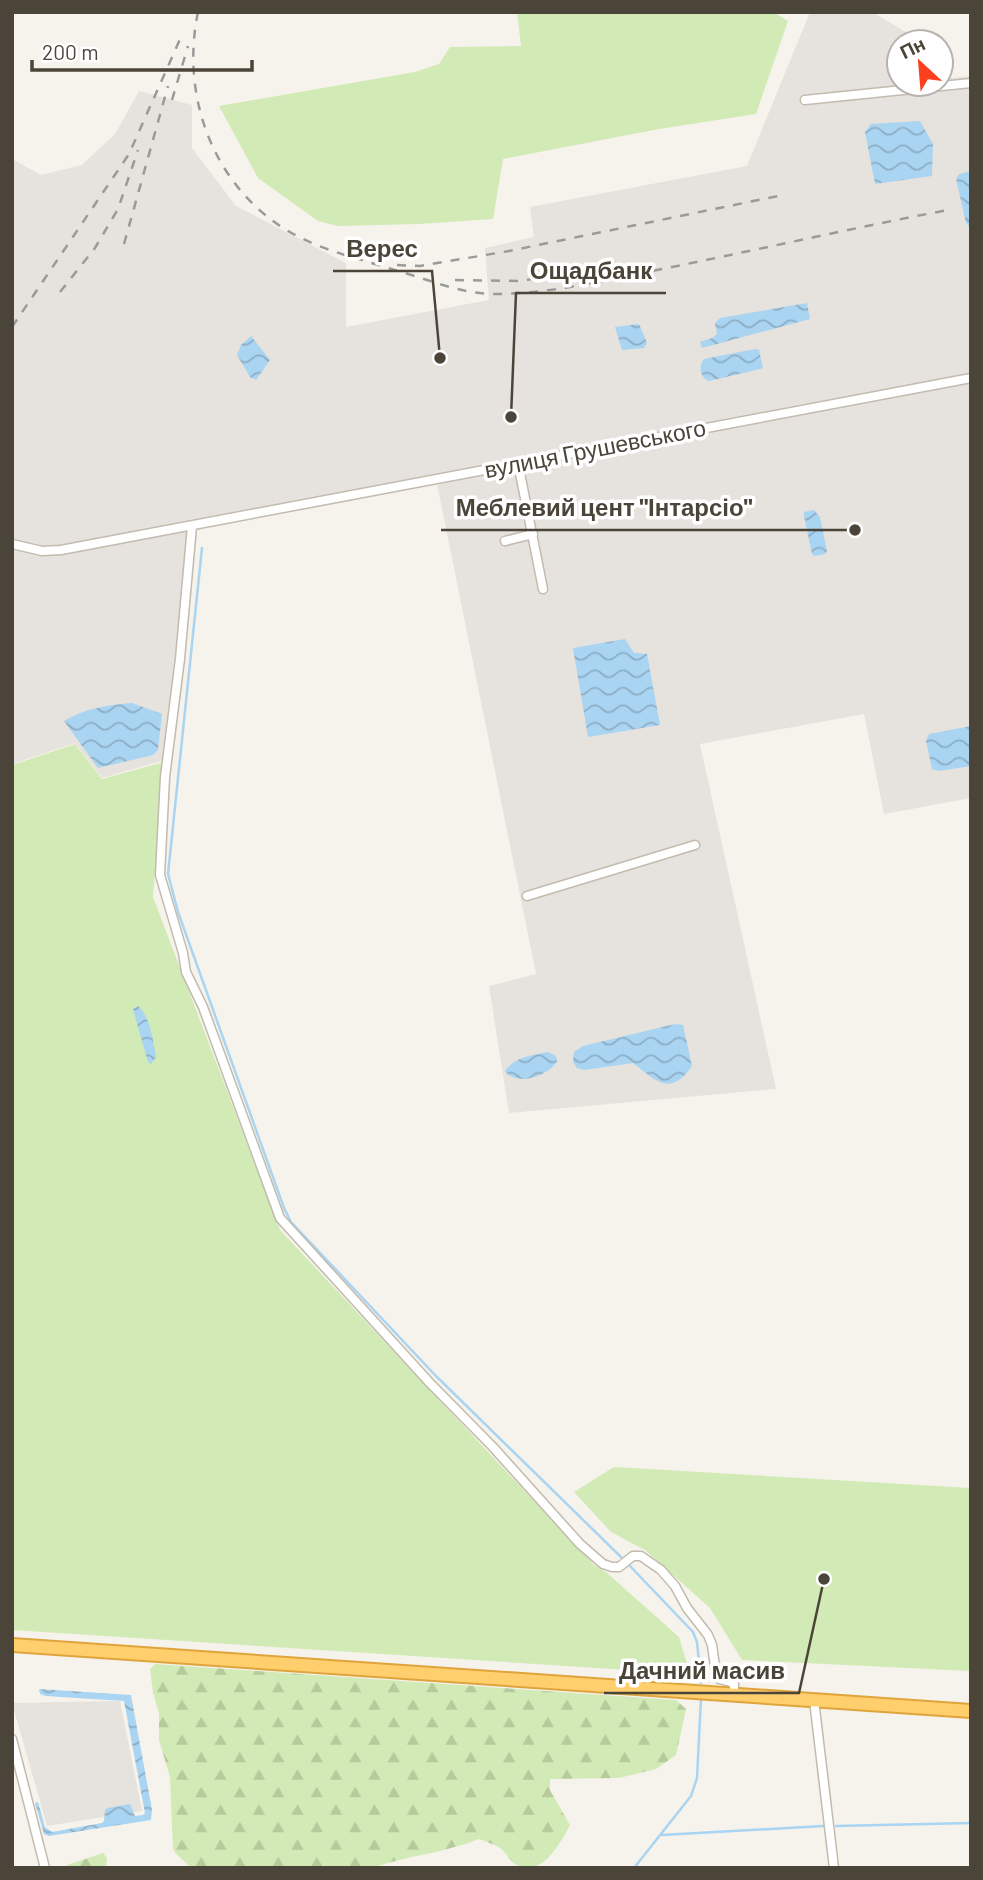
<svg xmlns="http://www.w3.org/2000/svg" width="983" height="1880" viewBox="0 0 983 1880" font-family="Barlow,sans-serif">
  <defs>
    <pattern id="forest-firs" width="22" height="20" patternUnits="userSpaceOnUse" patternTransform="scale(1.75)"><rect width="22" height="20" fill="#d2eab5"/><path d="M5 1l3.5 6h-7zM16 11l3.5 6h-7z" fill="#b6ca9c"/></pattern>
    <pattern id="water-waves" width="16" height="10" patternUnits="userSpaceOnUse" patternTransform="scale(1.75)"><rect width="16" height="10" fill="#a9d4f2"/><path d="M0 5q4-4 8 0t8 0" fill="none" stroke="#8caec5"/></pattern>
  </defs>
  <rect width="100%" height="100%" fill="#f6f3ec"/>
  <path fill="#e6e2dd" d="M810,12h62l51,30h-24v42h42v-5l30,-3v722l-87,16 -20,-100 -164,30 76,345 -267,24 -20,-127 47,-12 -99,-490 -247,47 -25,229 -63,18 -27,-35 -63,21v-605l29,16 41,-10 33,-31 24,-43 53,14v43l44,58 110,57v64l143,-27 -4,-52 49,-11 -4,-30 217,-41z
    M120,1701l22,110 -95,15 -35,-123z"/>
  <path fill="url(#forest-firs)" d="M155,1664l521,36 10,9 -10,46 -20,14 -37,9 -69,1v11l20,35c-9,17 -29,55 -55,39 -6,-4 -9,-12 -15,-16 -6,-4 -14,-6 -21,-9 -34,14 -71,16 -106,29h-183c-5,-8 -12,-10 -17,-19l-3,-72 -11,-37v-27l-6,-20 -3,-24z
    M103,1853l4,5 -1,10h-39v-3z"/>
  <path fill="#d2eab5" d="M517,12h256l15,9 -32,93 -97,15 -156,30 -10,60 -74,5 -81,2 -20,-5 -60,-43 -39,-72 196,-34 24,-8 11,-17 71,-1z
    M75,744l27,35 62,-17 -11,135 127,333 314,335 13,8 72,64 11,37 -678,-44v-865z
    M614,1467l357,21v183l-229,-11 -32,-52 -65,-58 -34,-18 -37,-40z"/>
  <path fill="url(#water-waves)" d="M920,121l13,23 -1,32 -57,8 -10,-52 6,-8z
    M971,171v57l-5,-5 -10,-44 3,-5z
    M807,303l3,16 -108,29 -2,-6 12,-4 5,-4 -2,-11 5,-5z
    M639,324l8,19 -3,5 -22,2 -7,-23z
    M251,336l19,24 -14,20 -6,-3 -13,-22 4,-10z
    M755,349l4,1 4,18 -3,1 -51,12c-9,-3 -11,-15 -5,-22z
    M814,510l6,7 7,34 -2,3 -10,2 -3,-2 -8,-38v-4z
    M625,639l9,14 13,1 13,71 -72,12 -15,-89z
    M132,703l30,11 -4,36 -5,5 -55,13 -34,-47c22,-13 43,-16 68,-18z
    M971,726v40l-32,5 -7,-2 -6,-28 3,-7z
    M138,1006c13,12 15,35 18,51l-5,7 -3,-2 -14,-49 -1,-4z
    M675,1024l8,1 9,41c-22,32 -37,14 -59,-3l-49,7 -7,-2 -4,-6 1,-10 9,-6z
    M548,1052l8,4 1,5c-8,15 -41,26 -52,10 9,-14 28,-16 43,-19z
    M39,1689l92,6 21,115 -1,10 -102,16 -5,-2 -9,-31 3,-1 7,25 7,5 50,-9 2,-2 1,-11 3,-2 22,-4 5,12 8,-1 2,-2 -21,-112 -78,-5 -6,-2z"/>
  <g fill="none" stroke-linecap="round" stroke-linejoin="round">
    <path stroke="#a9d4f2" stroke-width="2.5" d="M202,548l-34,326 10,38 106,296 7,14 144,153 186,182
      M630,1566l63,66 4,10 4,41
      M836,1826l135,-3
      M662,1835l161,-9
      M634,1868l57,-72 6,-18 4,-80"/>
    <g stroke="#c2bbae" stroke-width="11">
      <path id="minor" d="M805,100l166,-17
        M518,463l25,126
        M192,526l-12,133 -15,118 -5,98 23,78 3,19 17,35 77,211 149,164 64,65 87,97 23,20 9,3h7l14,-11h8l20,14 14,16 12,22 21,27 4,10 4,28 3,6 15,4v12
        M505,541l28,-7
        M12,544l30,7 19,-1 910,-172
        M527,896l168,-51
        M814,1700l20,168
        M12,1739l33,129"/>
    </g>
    <g stroke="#e0a43c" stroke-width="16">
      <path id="highway" d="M12,1645l959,66"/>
    </g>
    <use href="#minor" stroke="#fff" stroke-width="8"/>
    <use href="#highway" stroke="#ffcf6e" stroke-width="12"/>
    <path stroke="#9a9a9a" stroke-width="2.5" stroke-dasharray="9 9" stroke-linecap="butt" d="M198,12c-19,90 20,186 105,227 29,14 64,22 95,32 32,9 63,23 97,23 53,0 106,-13 157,-23 101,-20 200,-43 301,-62
      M172,100l16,-54
      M124,244l44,-158
      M397,265l23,1 89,-15 269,-55
      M455,280l65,1 61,-10
      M60,292l35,-44 23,-39 20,-59
      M12,327l117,-173 52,-117"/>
  </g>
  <g text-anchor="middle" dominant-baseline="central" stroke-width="7" stroke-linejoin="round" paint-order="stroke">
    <g font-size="23" fill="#4b4439" stroke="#fff">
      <text transform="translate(595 448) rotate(-11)">вулиця Грушевського</text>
    </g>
  </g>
  <path fill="none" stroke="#4b4439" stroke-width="2.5" d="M440 358L432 271H333M511 417L516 293H666M855 530L766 530H441M824 1579L799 1693H604"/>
  <g fill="#4b4439" stroke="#fff" stroke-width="2.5">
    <circle cx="440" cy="358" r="7"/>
    <circle cx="511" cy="417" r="7"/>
    <circle cx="855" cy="530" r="7"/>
    <circle cx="824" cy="1579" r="7"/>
  </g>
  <g font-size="24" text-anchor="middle" font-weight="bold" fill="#4b4439" stroke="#fff" stroke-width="7" stroke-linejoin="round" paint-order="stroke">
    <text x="382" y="257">Верес</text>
    <text x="591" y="279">Ощадбанк</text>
    <text x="604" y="516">Меблевий цент "Інтарсіо"</text>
    <text x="702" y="1679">Дачний масив</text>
  </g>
  <rect width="983" height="1880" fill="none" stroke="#4b4439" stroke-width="28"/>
  <g transform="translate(920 63) rotate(334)"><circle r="33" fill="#ffffff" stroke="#b7b4b0" stroke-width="2"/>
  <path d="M0-5L12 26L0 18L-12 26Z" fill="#fc3f1d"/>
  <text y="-10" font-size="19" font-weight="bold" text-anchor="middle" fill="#4b4439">Пн</text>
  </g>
  <path d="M32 60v10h220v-10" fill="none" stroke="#4b4439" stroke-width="3.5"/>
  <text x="42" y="60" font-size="21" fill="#4b4439" stroke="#ffffff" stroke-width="5" paint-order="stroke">200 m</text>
</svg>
